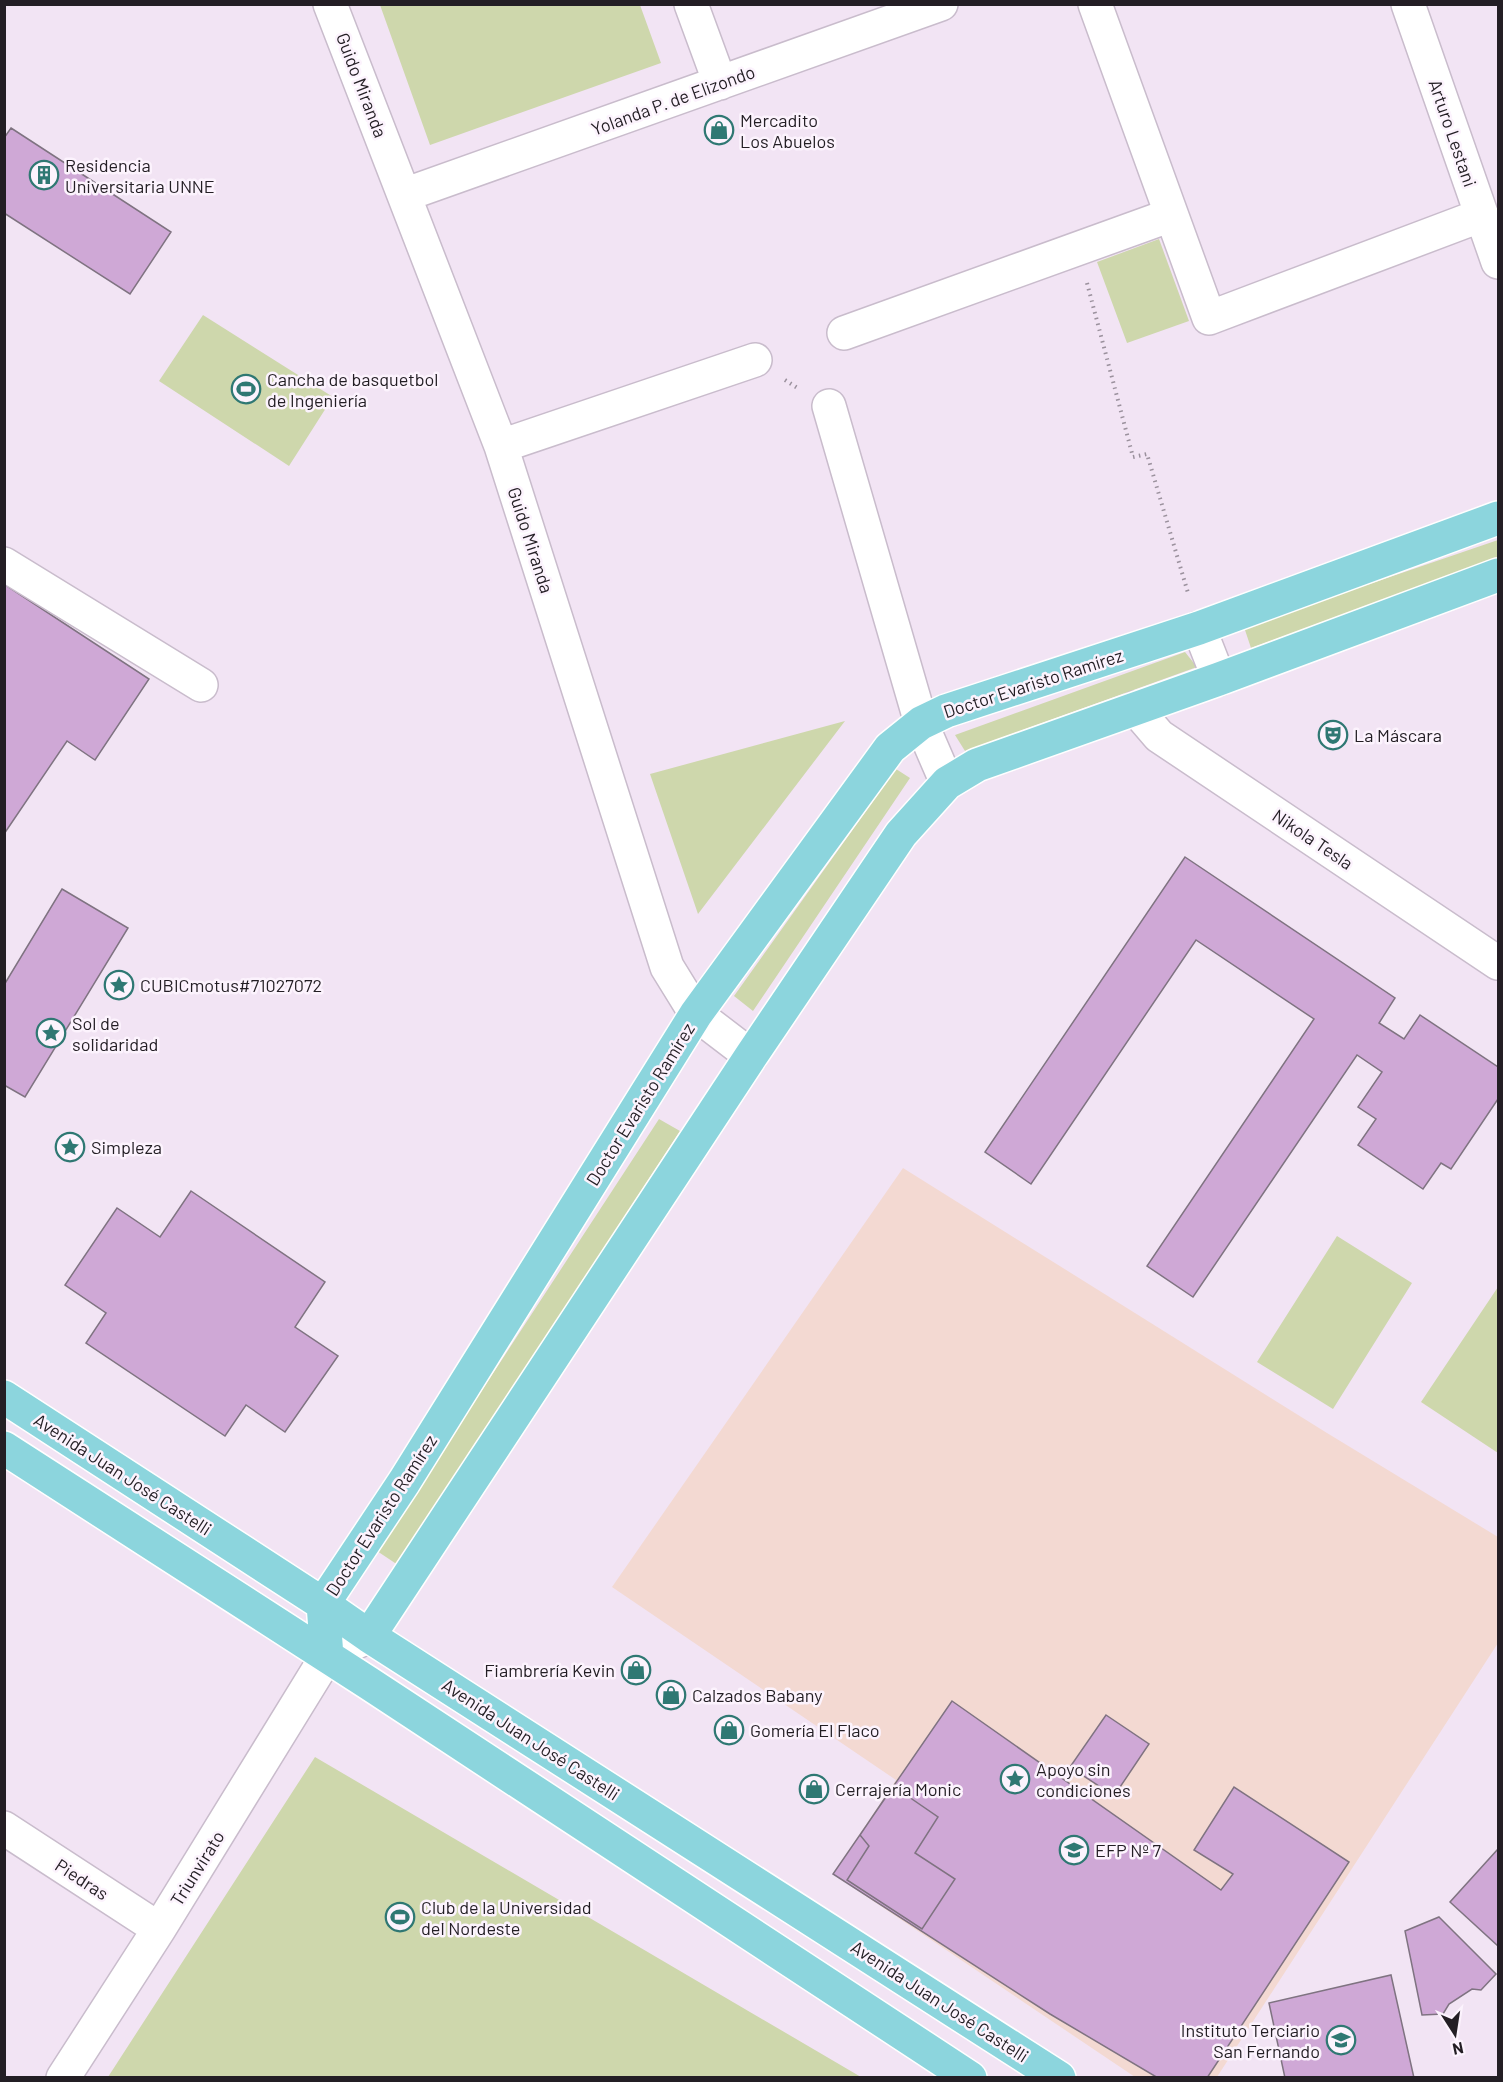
<svg xmlns="http://www.w3.org/2000/svg" width="1503" height="2082" viewBox="0 0 1503 2082" font-family="Barlow,sans-serif">
  <rect width="100%" height="100%" fill="#f2e4f4"/>
  <path fill="#f3d9d2" d="M903,1168l424,265 171,104v106l-281,434h-82l-302,-203 63,-94 -284,-193z"/>
  <path fill="#ced7ac" d="M380,5h260l21,58 -231,82z
    M1159,239l30,82 -62,22 -30,-81z
    M203,315l130,82 -44,69 -130,-85z
    M1498,540v21l-247,87 -7,-21z
    M1185,652l12,15 -232,84 -10,-16z
    M845,721l-147,193 -48,-140z
    M896,769l14,9 -157,233 -19,-15z
    M659,1119l21,12 -282,434 -21,-14z
    M1337,1236l75,47 -79,126 -76,-47z
    M1498,1287v166l-77,-51z
    M315,1757l546,320h-753z"/>
  <path fill="#cfa8d6" stroke="#7f7381" stroke-width="1.5" d="M11,128l160,104 -41,62 -126,-81v-75z
    M4,584l145,95 -54,81 -28,-19 -63,93z
    M1185,857l210,141 -16,25 25,16 16,-24 78,52v32l-47,70 -10,-6 -18,26 -65,-44 18,-26 -18,-12 24,-35 -25,-17 -164,242 -46,-31 167,-247 -118,-79 -165,244 -46,-32z
    M62,889l66,39 -103,169 -21,-12v-100z
    M191,1191l134,91 -30,45 43,29 -53,76 -39,-27 -21,31 -139,-93 20,-30 -41,-28 52,-77 43,29z
    M952,1701l269,189 12,-16 -39,-24 40,-63 115,75 -142,216h-49l-108,-64 -217,-140z
    M1106,1715l43,29 -35,52 -44,-29z
    M893,1786l45,31 -23,36 40,26 -33,50 -75,-49 22,-34 -9,-11z
    M1498,1849v97l-48,-44z
    M1439,1917l57,57 -15,16 -9,-1 -23,15 -6,10 -21,1 -17,-84z
    M1391,1975l23,103h-129l-16,-75z"/>
  <g fill="none" stroke-linecap="round" stroke-linejoin="round">
    <g stroke="#c9bccc" stroke-width="36">
      <path id="minor" d="M330,4l171,442 166,521 29,47 55,42
        M691,4l29,79
        M1095,4l114,314 273,-103
        M1408,4l90,258
        M404,195l537,-191
        M844,333l327,-118
        M829,406l92,317 26,60
        M501,446l254,-86
        M4,564l197,121
        M1199,628l20,51
        M1135,708l24,28 339,227
        M4,1828l155,101
        M63,2078l96,-149 168,-273 42,-20"/>
    </g>
    <g stroke="#fff" stroke-width="36">
      <path id="major" d="M4,1397l319,207 46,32 690,442
        M4,1448l366,236 600,394
        M369,1636l382,-580 150,-222 46,-51 30,-18 242,-86 279,-104
        M327,1656l-4,-52 81,-122 292,-468 194,-266 31,-25 25,-12 253,-83 299,-110"/>
    </g>
    <path stroke="#9b919d" stroke-width="4" stroke-dasharray="1.5 4.5" stroke-linecap="butt" d="M1087,283l46,174 14,-3 41,139
      M785,380l14,9"/>
    <use href="#minor" stroke="#fff" stroke-width="33"/>
    <use href="#major" stroke="#8cd5dd" stroke-width="33"/>
  </g>
  <defs>
    <g id="shop-ring" transform="scale(1.5)"><circle r="9.5" fill="#fcf3fd" stroke="#2f7873" stroke-width="1.5"/><path d="M-5-2.5h2.3a2.7 3.5 0 0 1 5.4 0H5L5.5 6h-11ZM-1.5-2.5h3a1.5 2.3 0 0 0-3 0Z" fill="#2f7873"/></g>
    <g id="building-ring" transform="scale(1.5)"><circle r="9.5" fill="#fcf3fd" stroke="#2f7873" stroke-width="1.5"/><path d="M-4-6H4V6H1V3H-1V6H-4ZM-2.5-4.3h1.7v1.8h-1.7ZM.8-4.3h1.7v1.8H.8ZM-2.5-1h1.7V.8h-1.7ZM.8-1h1.7V.8H.8Z" fill="#2f7873"/></g>
    <g id="stadium-ring" transform="scale(1.5)"><circle r="9.5" fill="#fcf3fd" stroke="#2f7873" stroke-width="1.5"/><path d="M0-5a6.5 5 0 1 0 0 10a6.5 5 0 1 0 0-10ZM-3.5-1.8h7v3.6h-7Z" fill="#2f7873"/></g>
    <g id="theatre-ring" transform="scale(1.5)"><circle r="9.5" fill="#fcf3fd" stroke="#2f7873" stroke-width="1.5"/><path d="M-5-5.5Q0-4 5-5.5V0Q5 5 0 6Q-5 5-5 0ZM-3.3-2.5H-1v1.5H-3.3ZM1-2.5H3.3v1.5H1ZM-2.8 1Q0 5.5 2.8 1Z" fill="#2f7873"/></g>
    <g id="sight-ring" transform="scale(1.5)"><circle r="9.5" fill="#fcf3fd" stroke="#2f7873" stroke-width="1.5"/><path d="M0-6L1.8-2.2L6-1.7L2.9 1.2L3.7 5.4L0 3.3L-3.7 5.4L-2.9 1.2L-6-1.7L-1.8-2.2Z" fill="#2f7873"/></g>
    <g id="school-ring" transform="scale(1.5)"><circle r="9.5" fill="#fcf3fd" stroke="#2f7873" stroke-width="1.5"/><path d="M0-5L7-2L0 1L-7-2ZM-4 1L0 2.5L4 1V4Q0 6-4 4Z" fill="#2f7873"/></g>
    <g id="university-ring" transform="scale(1.5)"><circle r="9.5" fill="#fcf3fd" stroke="#2f7873" stroke-width="1.5"/><path d="M0-5L7-2L0 1L-7-2ZM-4 1L0 2.5L4 1V4Q0 6-4 4Z" fill="#2f7873"/></g>
  </defs>
  <g fill-rule="evenodd">
    <use href="#shop-ring" x="719" y="130"/>
    <use href="#building-ring" x="44" y="175"/>
    <use href="#stadium-ring" x="246" y="389"/>
    <use href="#theatre-ring" x="1333" y="735"/>
    <use href="#sight-ring" x="119" y="985"/>
    <use href="#sight-ring" x="51" y="1033"/>
    <use href="#sight-ring" x="70" y="1147"/>
    <use href="#shop-ring" x="636" y="1670"/>
    <use href="#shop-ring" x="671" y="1695"/>
    <use href="#shop-ring" x="729" y="1730"/>
    <use href="#sight-ring" x="1015" y="1779"/>
    <use href="#shop-ring" x="814" y="1789"/>
    <use href="#school-ring" x="1074" y="1850"/>
    <use href="#stadium-ring" x="400" y="1917"/>
    <use href="#university-ring" x="1341" y="2040"/>
  </g>
  <g text-anchor="middle" dominant-baseline="central" stroke-width="5" stroke-linejoin="round" paint-order="stroke">
    <g font-size="18" fill="#231e24" stroke="#fcf3fd">
      <text transform="translate(362 85) rotate(69)">Guido Miranda</text>
      <text transform="translate(673 100) rotate(-20)">Yolanda P. de Elizondo</text>
      <text transform="translate(1453 133) rotate(71)">Arturo Lestani</text>
      <text transform="translate(531 540) rotate(72)">Guido Miranda</text>
      <text transform="translate(1033 683) rotate(-18)">Doctor Evaristo Ramírez</text>
      <text transform="translate(1313 839) rotate(34)">Nikola Tesla</text>
      <text transform="translate(640 1104) rotate(-58)">Doctor Evaristo Ramírez</text>
      <text transform="translate(123 1474) rotate(33)">Avenida Juan José Castelli</text>
      <text transform="translate(381 1515) rotate(-57)">Doctor Evaristo Ramírez</text>
      <text transform="translate(531 1739) rotate(33)">Avenida Juan José Castelli</text>
      <text transform="translate(197 1868) rotate(-58)">Triunvirato</text>
      <text transform="translate(82 1879) rotate(33)">Piedras</text>
      <text transform="translate(940 2001) rotate(33)">Avenida Juan José Castelli</text>
    </g>
    <g font-size="18" fill="#231e24" stroke="#fcf3fd" text-anchor="start">
      <text x="740" y="120">Mercadito<tspan x="740" dy="21">Los Abuelos</tspan></text>
      <text x="65" y="165">Residencia<tspan x="65" dy="21">Universitaria UNNE</tspan></text>
      <text x="267" y="379">Cancha de basquetbol<tspan x="267" dy="21">de Ingeniería</tspan></text>
      <text x="1354" y="735">La Máscara</text>
      <text x="140" y="985">CUBICmotus#71027072</text>
      <text x="72" y="1023">Sol de<tspan x="72" dy="21">solidaridad</tspan></text>
      <text x="91" y="1147">Simpleza</text>
      <text x="615" y="1670" text-anchor="end">Fiambrería Kevin</text>
      <text x="692" y="1695">Calzados Babany</text>
      <text x="750" y="1730">Gomería El Flaco</text>
      <text x="1036" y="1769">Apoyo sin<tspan x="1036" dy="21">condiciones</tspan></text>
      <text x="835" y="1789">Cerrajería Monic</text>
      <text x="1095" y="1850">EFP Nº 7</text>
      <text x="421" y="1907">Club de la Universidad<tspan x="421" dy="21">del Nordeste</tspan></text>
      <text x="1320" y="2030" text-anchor="end">Instituto Terciario<tspan x="1320" dy="21">San Fernando</tspan></text>
    </g>
  </g>
  <rect width="1503" height="2082" fill="none" stroke="#231e24" stroke-width="12"/>
  <g transform="translate(1455 2034) rotate(168)" stroke="#fcf3fd" stroke-width="4.5" paint-order="stroke">
  <path d="M0-4.5L10 22L0 15L-10 22Z" fill="#231e24"/>
  <text y="-9" font-size="16" font-weight="bold" text-anchor="middle" fill="#231e24">N</text>
  </g>
</svg>
